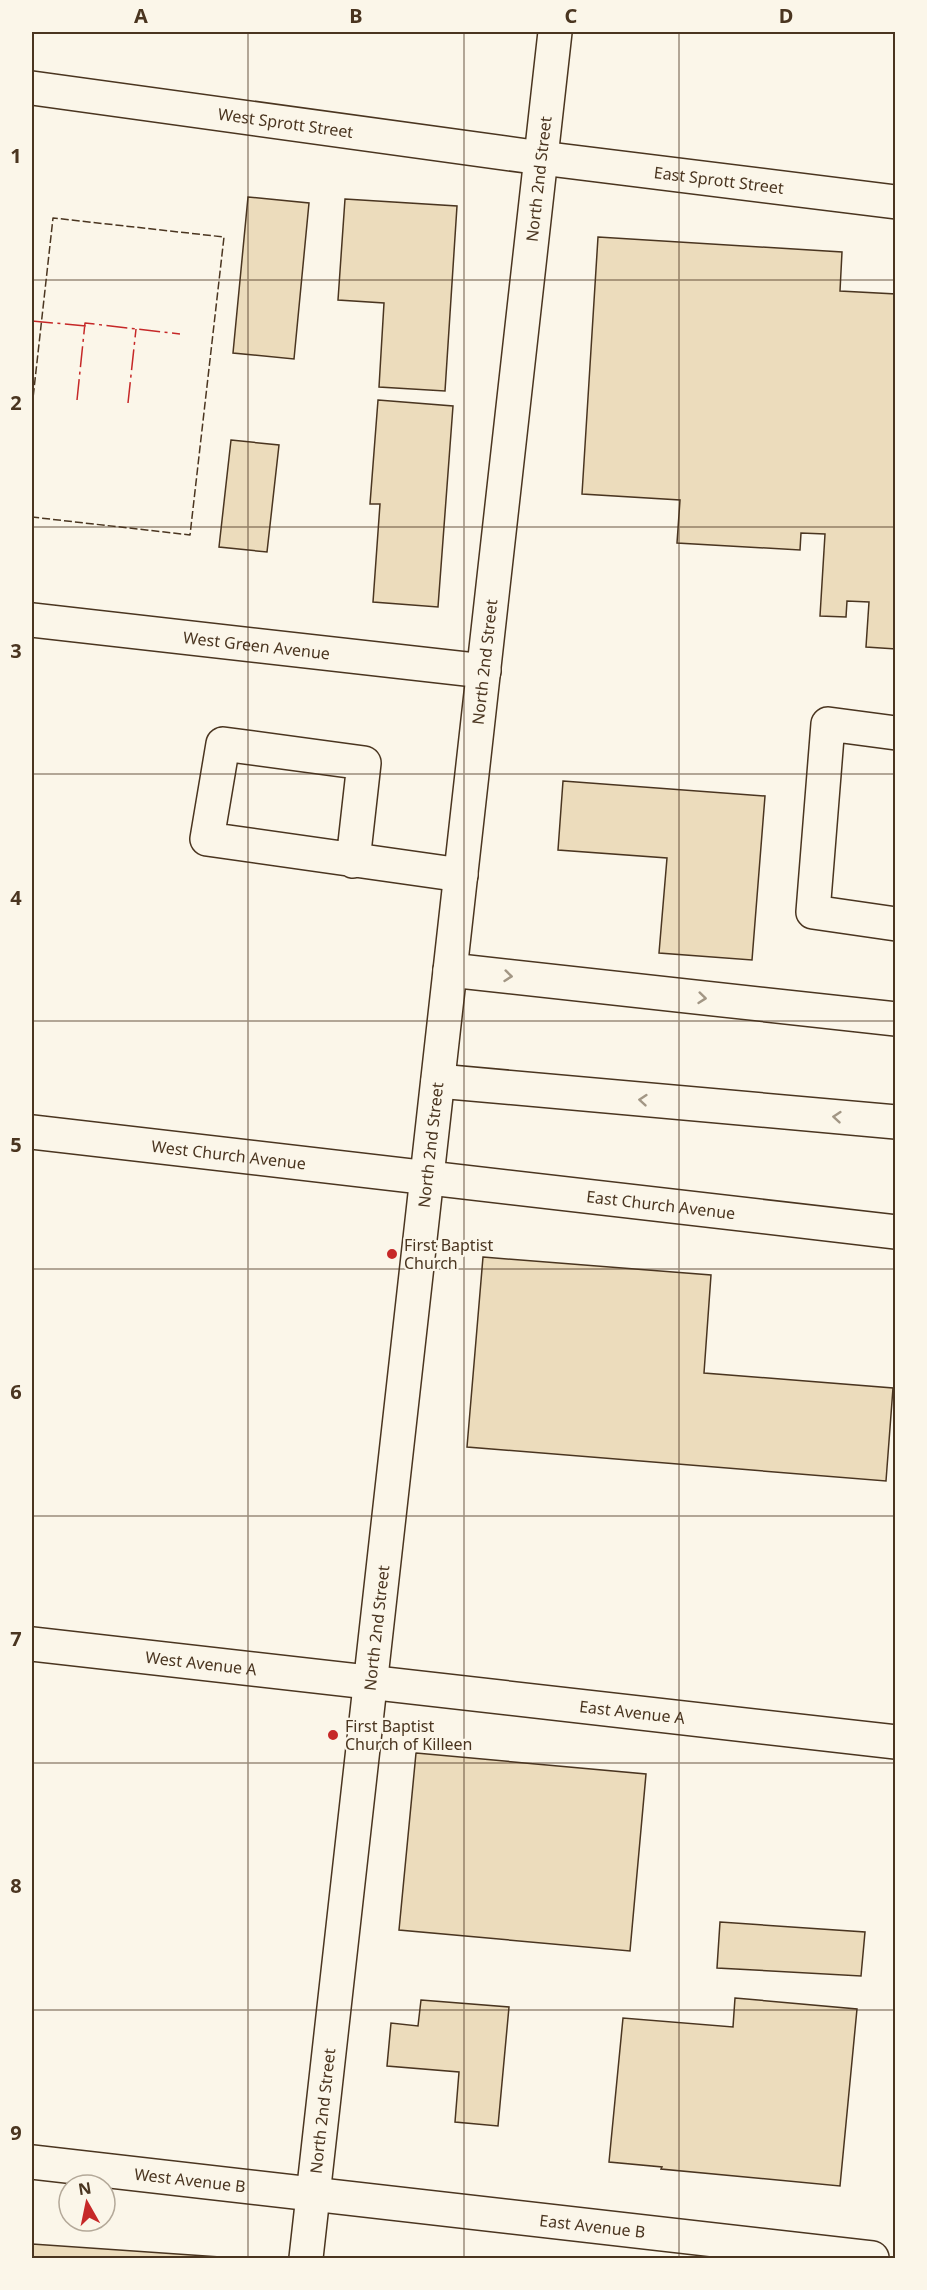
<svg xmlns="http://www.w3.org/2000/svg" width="927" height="2290" viewBox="0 0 927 2290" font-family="'Noto Sans',sans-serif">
  <rect width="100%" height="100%" fill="#fbf6e9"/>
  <path fill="#ecdcbc" stroke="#4a3520" stroke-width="1.5" d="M248,197l61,6 -15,156 -61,-6z
    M345,199l112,7 -12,185 -66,-4 5,-84 -46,-3z
    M598,237l244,15 -2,39 56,3v355l-30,-2 3,-45 -22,-1 -1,16 -26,-1 5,-82 -24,-1 -1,17 -123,-7 3,-43 -98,-6z
    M378,400l75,6 -15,201 -65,-5 7,-98h-10z
    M231,440l48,5 -12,107 -48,-5z
    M563,781l202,15 -13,164 -93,-7 8,-95 -109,-8z
    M483,1257l228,18 -7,98 189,15 -7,93 -419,-34z
    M416,1753l230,21 -16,177 -231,-21z
    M720,1922l145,10 -4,44 -144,-8z
    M735,1998l122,11 -17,177 -179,-17 1,-2 -53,-5 14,-144 110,9z
    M421,2000l88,7 -11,119 -43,-4 4,-50 -72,-6 4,-43 27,3z
    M32,2244l203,14h-203z"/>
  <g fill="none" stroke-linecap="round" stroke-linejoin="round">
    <g stroke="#4a3520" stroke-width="36">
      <g id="minor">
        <path id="s1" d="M32,88l509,70 355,44"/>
        <path id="s2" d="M32,620l452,51"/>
        <path d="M896,733l-68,-9 -15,188 83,12"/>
        <path d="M353,861l11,-98 -141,-19 -16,95 254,36"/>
        <path d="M450,970l446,49"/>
        <path d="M438,1081l458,41"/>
        <path id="s3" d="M32,1132l864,100"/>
        <path id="s4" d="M32,1644l864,98"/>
        <path id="s5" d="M32,2162l840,96"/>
        <path id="s6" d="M306,2258l249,-2226"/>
      </g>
    </g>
    <use href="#minor" stroke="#fbf6e9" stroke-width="33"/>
    <path stroke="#4a3520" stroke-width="1.5" stroke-dasharray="8 3" stroke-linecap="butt" d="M32,407l21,-189 171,19 -34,298 -158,-18"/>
    <path stroke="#c62828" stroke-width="1.5" stroke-dasharray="21 4.5 3 4.5" stroke-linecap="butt" d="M32,321l55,5
      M77,400l8,-77 95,11
      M128,403l8,-74"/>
  </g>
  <defs><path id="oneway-chevron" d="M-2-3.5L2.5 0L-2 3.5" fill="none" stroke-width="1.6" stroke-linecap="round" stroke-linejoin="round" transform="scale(1.5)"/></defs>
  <g stroke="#a29684">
    <use href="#oneway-chevron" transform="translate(508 976) rotate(6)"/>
    <use href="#oneway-chevron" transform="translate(702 998) rotate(6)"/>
    <use href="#oneway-chevron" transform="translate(643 1100) rotate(-175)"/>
    <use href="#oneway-chevron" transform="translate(837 1117) rotate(-175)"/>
  </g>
  <path fill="none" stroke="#4a3520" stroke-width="1.5" stroke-opacity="0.55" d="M248,32v2226M464,32v2226M679,32v2226M32,280h864M32,527h864M32,774h864M32,1021h864M32,1269h864M32,1516h864M32,1763h864M32,2010h864"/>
  <g fill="#c62828" stroke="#fbf6e9" stroke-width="2">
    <circle cx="392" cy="1254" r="6"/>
    <circle cx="333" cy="1735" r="6"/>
  </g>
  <g text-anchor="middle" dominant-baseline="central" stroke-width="4.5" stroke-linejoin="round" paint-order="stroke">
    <g font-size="16" fill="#4a3520" stroke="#fbf6e9">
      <text stroke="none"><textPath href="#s1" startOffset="256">West Sprott Street</textPath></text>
      <text stroke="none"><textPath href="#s6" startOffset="2092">North 2nd Street</textPath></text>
      <text stroke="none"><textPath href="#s1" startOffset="693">East Sprott Street</textPath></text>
      <text stroke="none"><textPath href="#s2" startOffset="226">West Green Avenue</textPath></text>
      <text stroke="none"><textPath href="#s6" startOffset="1606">North 2nd Street</textPath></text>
      <text stroke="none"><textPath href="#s6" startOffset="1120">North 2nd Street</textPath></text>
      <text stroke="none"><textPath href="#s3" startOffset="198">West Church Avenue</textPath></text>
      <text stroke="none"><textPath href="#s3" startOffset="633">East Church Avenue</textPath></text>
      <text stroke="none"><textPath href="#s6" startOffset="634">North 2nd Street</textPath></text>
      <text stroke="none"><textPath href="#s4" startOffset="170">West Avenue A</textPath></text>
      <text stroke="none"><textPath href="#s4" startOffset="604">East Avenue A</textPath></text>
      <text stroke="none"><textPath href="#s6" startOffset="148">North 2nd Street</textPath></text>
      <text stroke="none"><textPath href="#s5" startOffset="159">West Avenue B</textPath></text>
      <text stroke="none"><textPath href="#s5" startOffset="564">East Avenue B</textPath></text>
    </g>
    <g font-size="16" fill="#4a3520" stroke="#fbf6e9" text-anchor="start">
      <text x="404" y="1245">First Baptist<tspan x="404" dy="18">Church</tspan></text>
      <text x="345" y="1726">First Baptist<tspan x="345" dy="18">Church of Killeen</tspan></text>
    </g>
  </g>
  <rect width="927" height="2290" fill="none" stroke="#fbf6e9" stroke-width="66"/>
  <g transform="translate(87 2203) rotate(351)"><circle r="28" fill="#fbf6e9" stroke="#b4a999" stroke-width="1.5"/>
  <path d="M0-4.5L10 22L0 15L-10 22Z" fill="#c62828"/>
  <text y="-9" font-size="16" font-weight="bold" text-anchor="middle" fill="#4a3520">N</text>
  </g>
  <rect x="33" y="33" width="861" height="2224" fill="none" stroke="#4a3520" stroke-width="2"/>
  <g font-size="20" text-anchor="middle" font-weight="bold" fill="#4a3520">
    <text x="141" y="23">A</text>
    <text x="356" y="23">B</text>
    <text x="571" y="23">C</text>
    <text x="786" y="23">D</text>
    <text x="16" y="163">1</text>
    <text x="16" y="410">2</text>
    <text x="16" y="658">3</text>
    <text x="16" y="905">4</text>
    <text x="16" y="1152">5</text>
    <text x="16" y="1399">6</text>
    <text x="16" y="1646">7</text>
    <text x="16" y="1893">8</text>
    <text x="16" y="2140">9</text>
  </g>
</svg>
